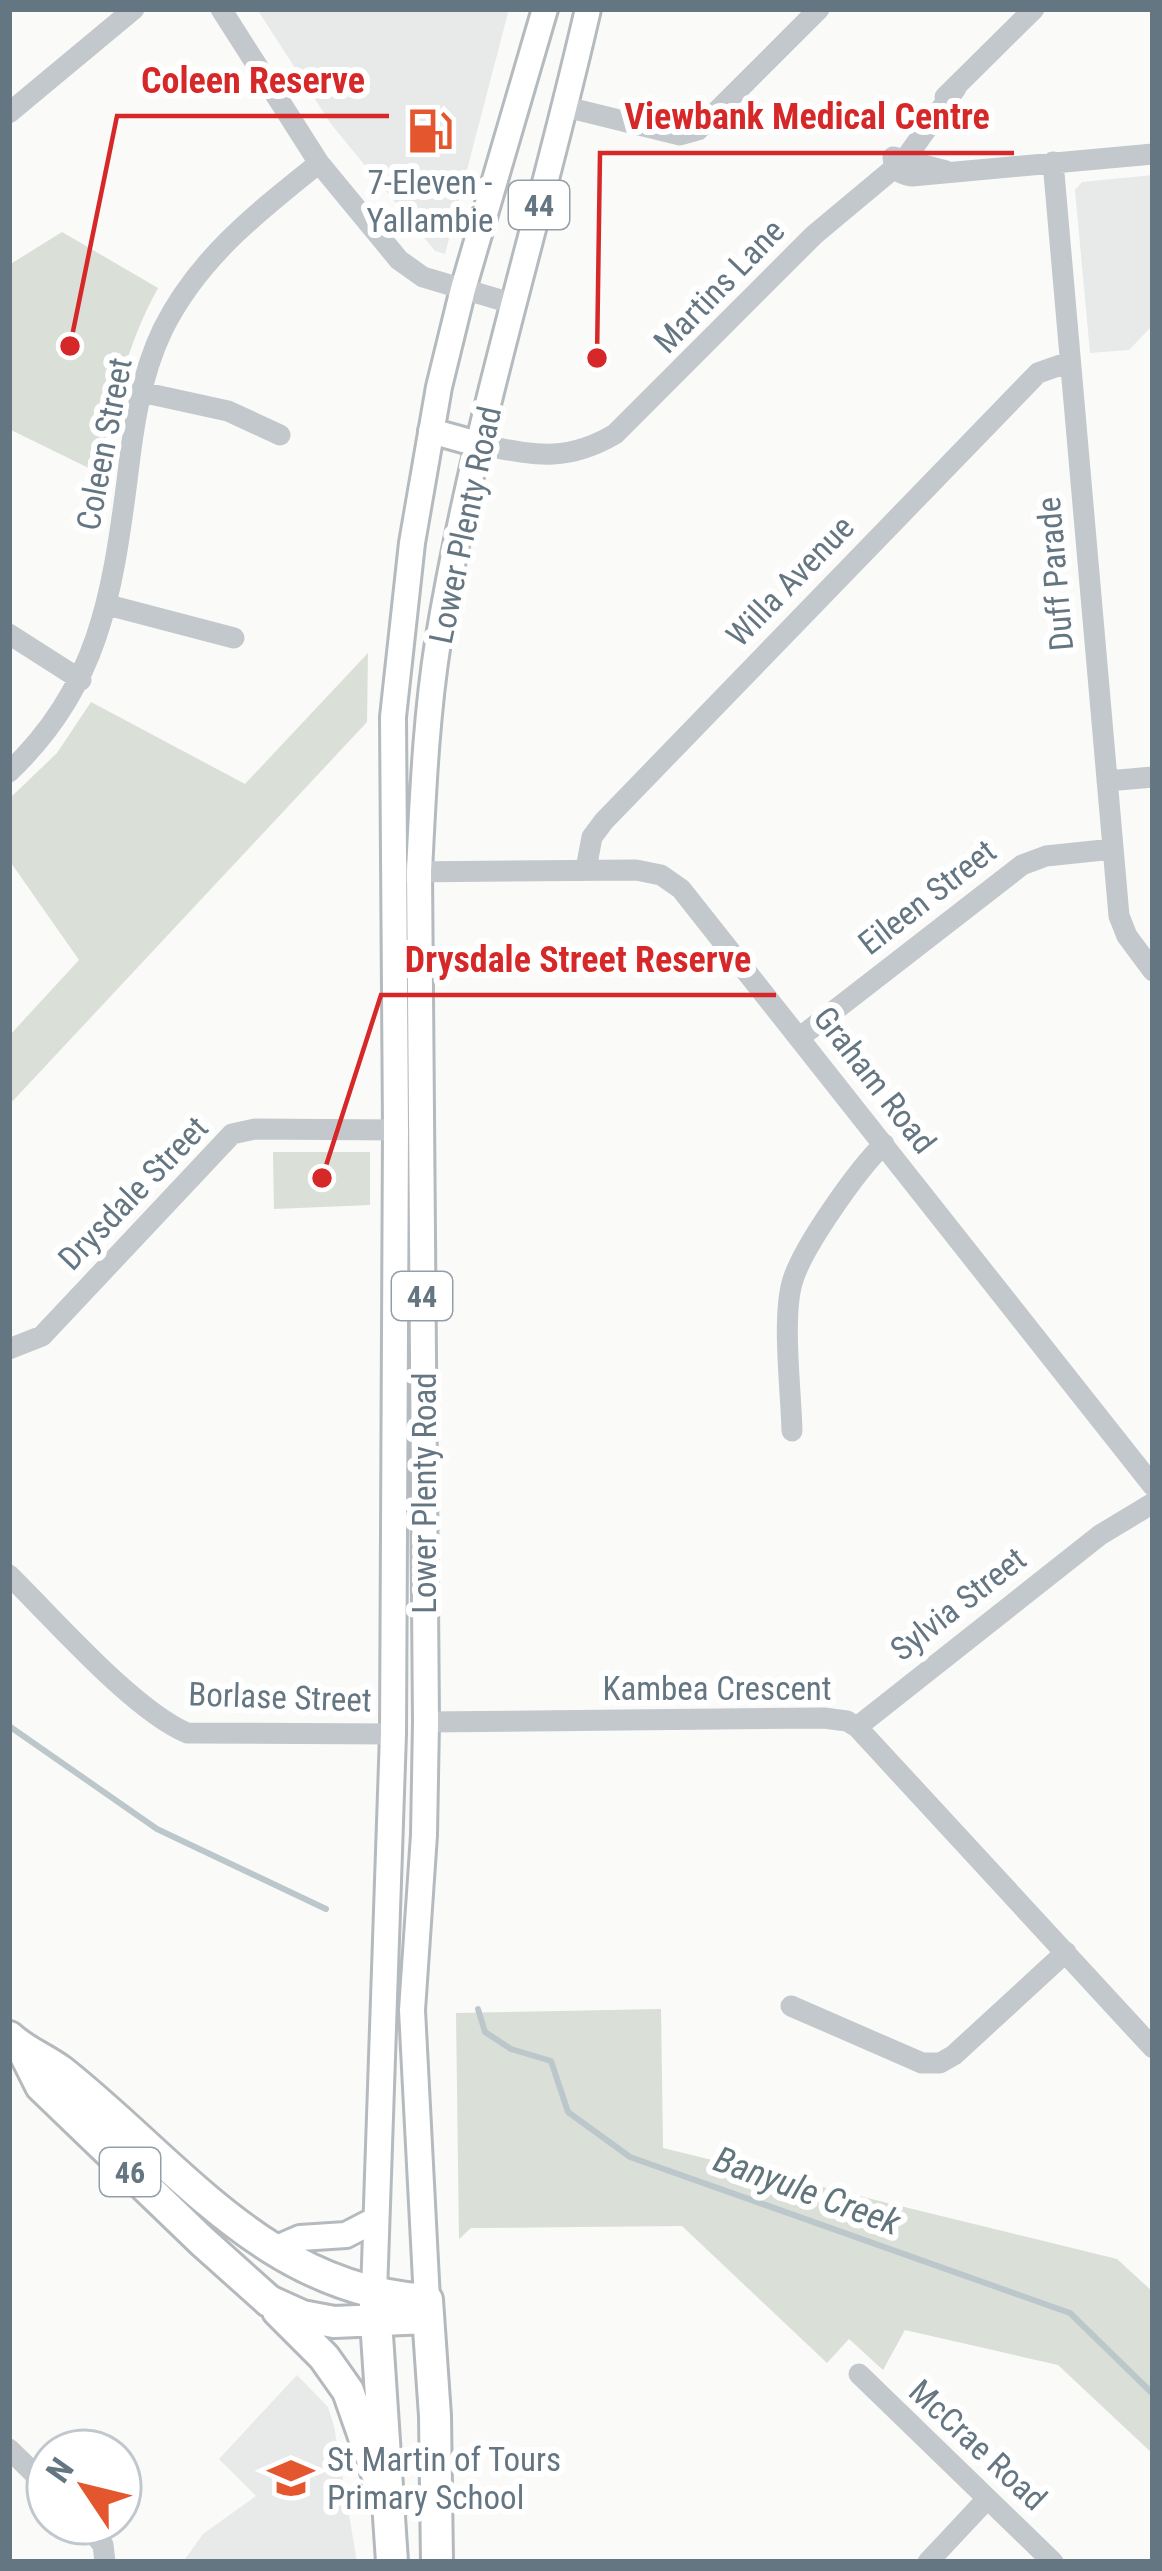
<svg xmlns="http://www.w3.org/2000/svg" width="1162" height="2571" viewBox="0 0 1162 2571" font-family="'Roboto Condensed',sans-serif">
  <rect width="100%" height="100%" fill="#fafaf8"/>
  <path fill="#e8e9e9" d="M257,9h252l-64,245 -10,-3 -104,-127z
    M1153,175v150l-24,25 -39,3 -15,-163 7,-8z
    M297,2375l31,32 6,19 23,136h-174l20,-28 53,-38 -37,-37z"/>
  <path fill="#dadfd7" d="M62,232l96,56c-33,60 -46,120 -55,187l-94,-46v-164z
    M368,653l-1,69 -358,383v-69l70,-76 -70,-100v-61l48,-46 34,-51 154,82z
    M273,1152h97v53l-96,4z
    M661,2009l2,139 454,111 36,33v162l-95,-89 -153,-35 -22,40 -34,-31 -22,24 -145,-137 -211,2 -12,11 -3,-226z"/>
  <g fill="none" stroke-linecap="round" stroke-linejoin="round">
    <path stroke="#bbc7cb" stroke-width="6" d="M9,1726l148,103 169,80
      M478,2009l7,23 26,17 40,12 17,51 62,45 440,156 83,81"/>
    <g stroke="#b5babe" stroke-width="30">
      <path id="major" d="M431,431l50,14
        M272,2250l28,-12 46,-3 27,-14
        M374,2293l19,-559 3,-604 -3,-413 19,-174 27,-156 24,-98 82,-280
        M427,2300l-15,-290 12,-175 2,-113 -7,-851c4,-77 7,-153 19,-229 35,-214 102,-422 150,-633"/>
    </g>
    <g stroke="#b4b9bd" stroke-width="36">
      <path id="highway" d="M9,2037c16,15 36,22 53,35 117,93 204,218 365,228l8,116 2,146
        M23,2050l18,36 161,155 67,60 33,15 32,6 94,-4
        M375,2305l17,257
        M278,2311l46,46 24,34 42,120"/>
    </g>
    <path stroke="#c3c8cc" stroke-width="21" d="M221,9l98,154 80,97 24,17 91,27
      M945,97l89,-88
      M566,107l114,28 18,-5 121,-121
      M9,113l125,-104
      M1053,162l66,754 8,20 26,35
      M946,171l-53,-14c1,14 6,17 19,19l241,-22
      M141,392l87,19 52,24
      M481,445c54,10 85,18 134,-11l199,-199 91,-76 51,-71
      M108,605l126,33
      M9,634l72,46
      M9,772c89,-84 103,-176 118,-291 6,-52 13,-104 36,-152 36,-72 95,-117 156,-166
      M1107,781l46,-4
      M586,869l6,-32 12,-16 434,-448 31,-11
      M404,872l232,-2 25,5 20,14 472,597
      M799,1038l223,-173 24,-9 67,-7
      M9,1349l33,-13 190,-202 23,-5 141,1
      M792,1431c-1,-41 -10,-111 0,-148 9,-34 66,-114 92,-139
      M9,1575c46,45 123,134 178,158l206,1
      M426,1722l398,-4 23,3 10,6 296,321
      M857,1727l243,-192 53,-32
      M791,2006l131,57h18l14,-8 112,-103
      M859,2374l194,188
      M9,2449l39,38
      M85,2523l18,22 2,17
      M928,2562l59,-63"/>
    <use href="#major" stroke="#fff" stroke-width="24"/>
    <use href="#highway" stroke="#fff" stroke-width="30"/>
  </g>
  <defs>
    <g id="fuel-bare" transform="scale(3.6)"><path d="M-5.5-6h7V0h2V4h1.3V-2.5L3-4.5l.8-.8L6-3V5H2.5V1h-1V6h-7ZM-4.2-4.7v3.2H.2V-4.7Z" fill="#e4572e" stroke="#fff" stroke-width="2.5" paint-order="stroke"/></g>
    <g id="school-bare" transform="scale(3.6)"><path d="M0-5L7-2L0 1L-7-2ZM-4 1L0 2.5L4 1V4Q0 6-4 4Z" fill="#e4572e" stroke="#fff" stroke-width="2.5" paint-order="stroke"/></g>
  </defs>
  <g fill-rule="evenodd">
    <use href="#fuel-bare" x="430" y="131"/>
    <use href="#school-bare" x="291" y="2478"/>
  </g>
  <g text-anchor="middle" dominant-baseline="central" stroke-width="12" stroke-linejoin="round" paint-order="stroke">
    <g fill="#fff" stroke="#939fa8" stroke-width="3">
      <rect x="509" y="181" width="60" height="48" rx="9"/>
      <rect x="392" y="1272" width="60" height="48" rx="9"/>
      <rect x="100" y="2148" width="60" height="48" rx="9"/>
    </g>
    <g font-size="30" font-weight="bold" fill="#657683">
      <text x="539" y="205">44</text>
      <text x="422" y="1296">44</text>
      <text x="130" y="2172">46</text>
    </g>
    <g font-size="33" fill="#657683" stroke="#fff">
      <text x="430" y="182">7-Eleven -<tspan x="430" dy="38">Yallambie</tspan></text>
      <text x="327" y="2459" text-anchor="start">St Martin of Tours<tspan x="327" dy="38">Primary School</tspan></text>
    </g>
    <g font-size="33" fill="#657683" stroke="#fff">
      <text transform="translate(719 286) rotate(-46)">Martins Lane</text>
      <text transform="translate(104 444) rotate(-79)">Coleen Street</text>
      <text transform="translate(465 525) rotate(-78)">Lower Plenty Road</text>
      <text transform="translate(1055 574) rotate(-95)">Duff Parade</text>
      <text transform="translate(790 581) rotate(-46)">Willa Avenue</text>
      <text transform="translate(927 897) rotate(-38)">Eileen Street</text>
      <text transform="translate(875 1080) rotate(52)">Graham Road</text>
      <text transform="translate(133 1193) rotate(-46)">Drysdale Street</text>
      <text transform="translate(424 1493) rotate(-90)">Lower Plenty Road</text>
      <text transform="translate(958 1604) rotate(-38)">Sylvia Street</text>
      <text x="717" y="1688">Kambea Crescent</text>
      <text transform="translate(280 1697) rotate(2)">Borlase Street</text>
      <text transform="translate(978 2445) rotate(43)">McCrae Road</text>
    </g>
    <g font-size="36" font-style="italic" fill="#60757c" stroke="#fff">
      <text transform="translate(807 2191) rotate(20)">Banyule Creek</text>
    </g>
  </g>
  <path fill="none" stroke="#d62828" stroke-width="4.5" d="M70 346L117 116H389M597 358L600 153H1014M322 1178L381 995H776"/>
  <g fill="#d62828" stroke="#fff" stroke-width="4.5">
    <circle cx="70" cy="346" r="12"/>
    <circle cx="597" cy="358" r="12"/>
    <circle cx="322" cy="1178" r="12"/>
  </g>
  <g font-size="36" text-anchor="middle" font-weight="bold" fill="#d62828" stroke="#fff" stroke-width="12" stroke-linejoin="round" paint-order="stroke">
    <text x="253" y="93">Coleen Reserve</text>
    <text x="807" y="129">Viewbank Medical Centre</text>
    <text x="578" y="972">Drysdale Street Reserve</text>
  </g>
  <rect width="1162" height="2571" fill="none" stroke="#657683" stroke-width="24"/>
  <g transform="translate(84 2487) rotate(305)"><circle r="57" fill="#ffffff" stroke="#c1c8cd" stroke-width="3"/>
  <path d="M0-9L21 45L0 30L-21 45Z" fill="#e4572e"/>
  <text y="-18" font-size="33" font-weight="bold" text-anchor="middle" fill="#657683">N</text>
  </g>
</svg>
